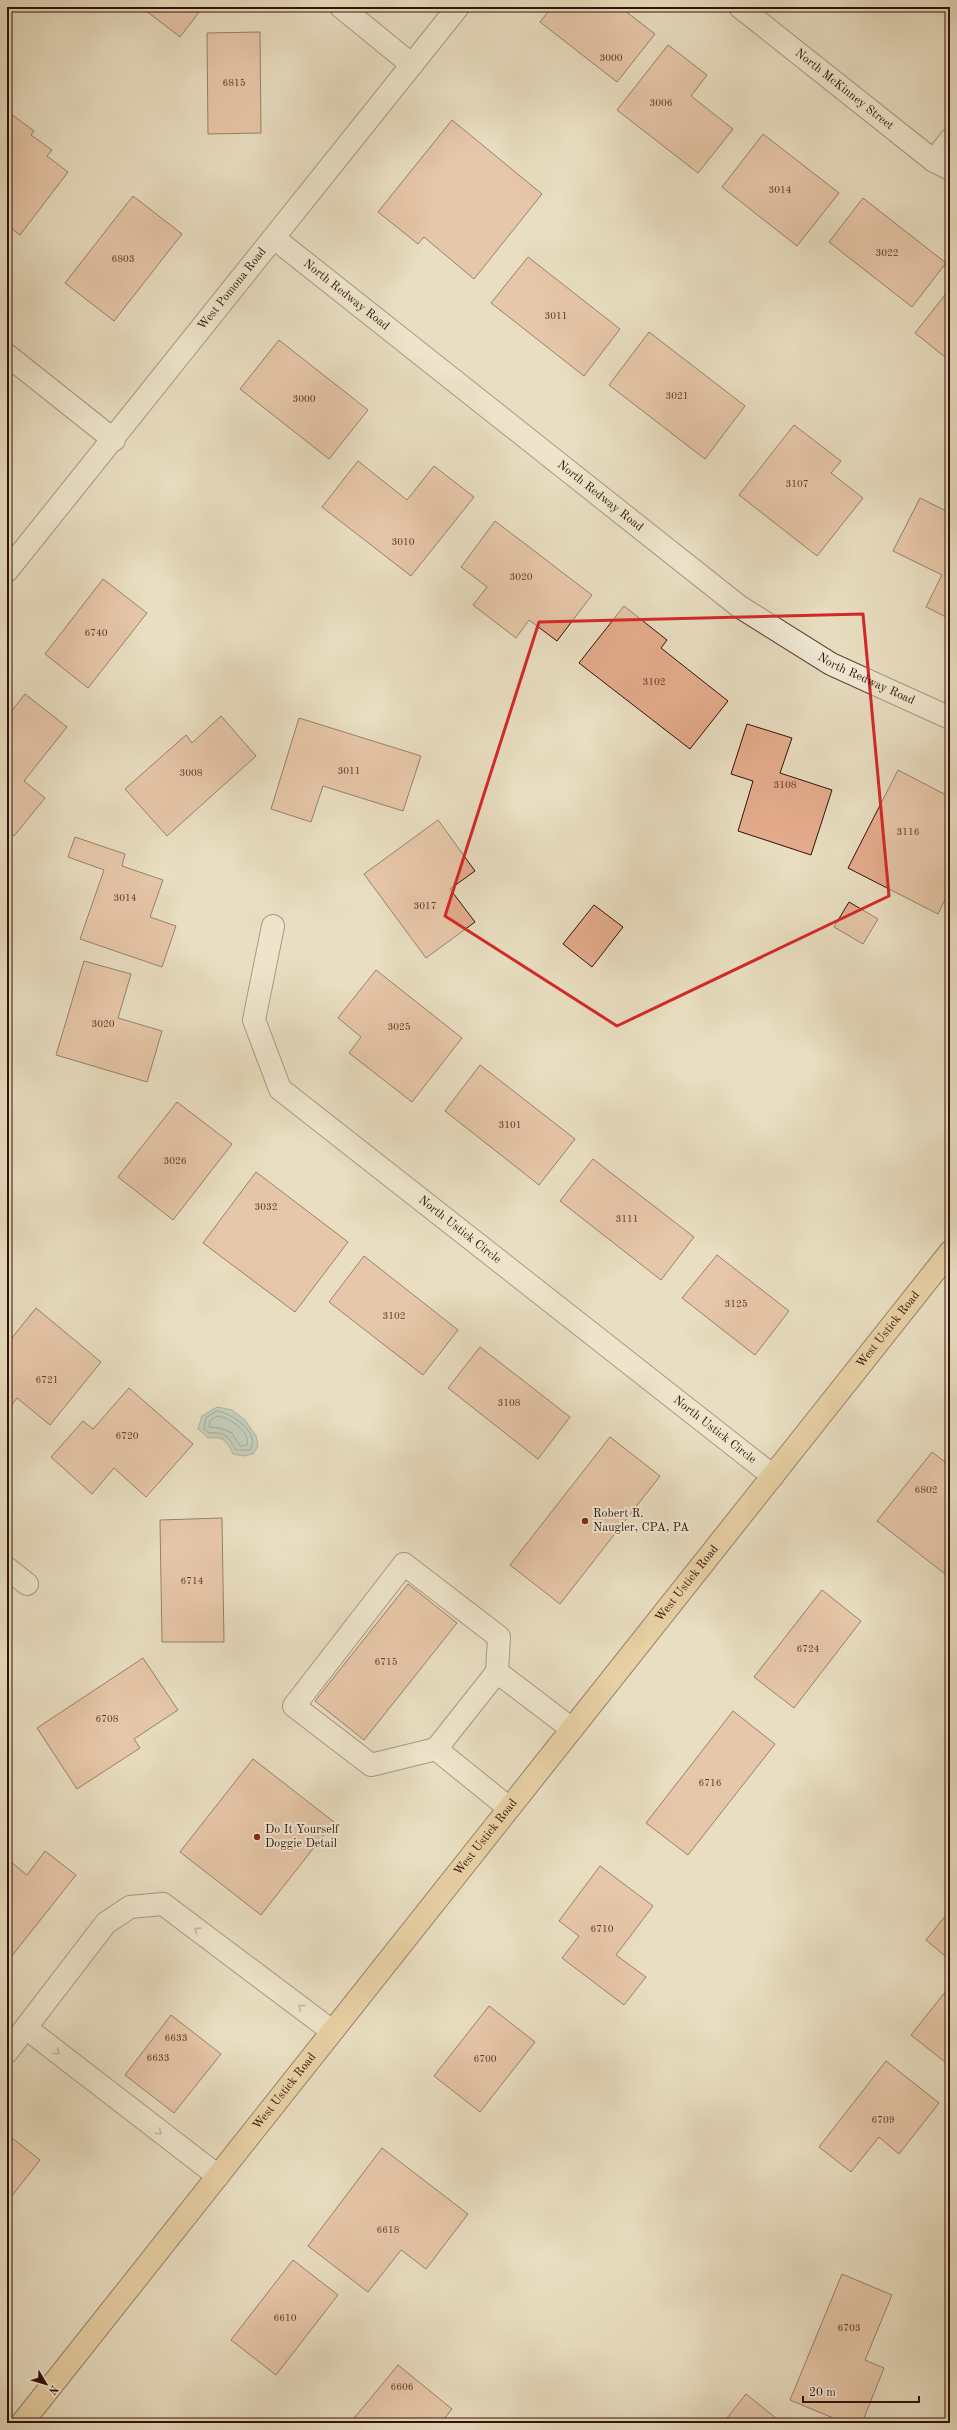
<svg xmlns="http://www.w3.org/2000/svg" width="957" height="2430" viewBox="0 0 957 2430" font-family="'Old Standard TT',serif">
  <rect width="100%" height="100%" fill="#e9dec1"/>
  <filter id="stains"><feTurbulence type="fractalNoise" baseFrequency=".005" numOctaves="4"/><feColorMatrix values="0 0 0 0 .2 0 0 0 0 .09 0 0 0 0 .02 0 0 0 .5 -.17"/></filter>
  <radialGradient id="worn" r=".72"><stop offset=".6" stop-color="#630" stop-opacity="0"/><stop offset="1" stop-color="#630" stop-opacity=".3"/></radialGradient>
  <path fill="#97bcb5" stroke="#6e786f" d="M217,1407l15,3 13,10 11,16 2,10 -5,8 -10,2 -10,-2c-6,-13 -10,-18 -25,-16l-10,-9 4,-13z"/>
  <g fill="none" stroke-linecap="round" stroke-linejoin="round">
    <path stroke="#64665e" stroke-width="1" d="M217,1411c15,2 44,22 33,39h-14c-8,-13 -9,-18 -27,-17l-5,-4 2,-11z
      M218,1416c12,2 33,16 29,29l-7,1 -8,-13 -12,-5 -11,-1 1,-6z"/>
  </g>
  <path fill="#e5ac8d" stroke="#301107" d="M141,7h62l-23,30z
    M552,7h68l35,27 -38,48 -77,-60z
    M260,32l1,101 -53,1 -1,-101z
    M668,45l39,30 -16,21 42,33 -35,44 -81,-63z
    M7,111l27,20 -3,4 21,15 -5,6 21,16 -48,63 -13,-10z
    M452,120l90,74 -68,85 -50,-42 -6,7 -40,-32z
    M763,134l76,59 -42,53 -75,-59z
    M133,196l49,38 -68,87 -49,-38z
    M863,198l83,65 -34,44 -83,-65z
    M528,257l92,72 -36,47 -93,-73z
    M945,295l5,4v62l-35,-28z
    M649,332l96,74 -40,53 -96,-74z
    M279,340l89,70 -39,49 -89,-70z
    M794,425l47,36 -10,12 32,25 -46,58 -78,-61z
    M358,461l49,39 27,-34 40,31 -63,79 -89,-69z
    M920,498l30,15v106l-24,-12 16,-32 -49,-24z
    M495,521l97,74 -35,46 -28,-21 -13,18 -43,-33 14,-18 -26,-20z
    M103,579l44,34 -59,75 -43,-34z
    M624,606l43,34 -6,8 67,53 -38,48 -111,-86z
    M25,694l42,33 -43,54 21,17 -31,38 -7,-6v-113z
    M221,716l35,40 -89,80 -42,-47 61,-54 6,8z
    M299,718l122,38 -18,55 -80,-25 -12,36 -40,-13z
    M747,724l45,14 -12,35 52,17 -21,65 -73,-24 15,-50 -22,-7z
    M898,770l52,27v93l-12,24 -90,-46z
    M438,820l37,51 -25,18 25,33 -49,36 -62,-84z
    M75,837l50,17 -3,12 41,14 -13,37 26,9 -14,41 -82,-28 24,-69 -36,-13z
    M849,902l29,17 -15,25 -29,-17z
    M594,905l29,22 -31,40 -29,-23z
    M84,961l47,13 -13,44 44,13 -15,51 -91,-27z
    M376,970l86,68 -50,64 -63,-49 12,-16 -23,-19z
    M480,1065l95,74 -36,46 -94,-74z
    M177,1102l55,42 -59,76 -55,-43z
    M593,1159l101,78 -33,43 -101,-79z
    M256,1172l92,70 -53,70 -92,-69z
    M717,1255l72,56 -34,44 -73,-57z
    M364,1256l94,74 -35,45 -94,-73z
    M36,1308l65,54 -51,63 -33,-27 -10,13v-67z
    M480,1347l90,70 -32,42 -90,-71z
    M129,1388l64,56 -47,53 -32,-29 -22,26 -41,-37 32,-36 10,8z
    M610,1437l50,39 -100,128 -50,-39z
    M932,1452l18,14v48l-4,6 4,3v44l-5,7 -68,-53z
    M222,1518l2,124h-62l-2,-122z
    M408,1584l49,39 -93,117 -49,-39z
    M822,1590l39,31 -67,87 -40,-31z
    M143,1658l35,52 -44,29 6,9 -63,41 -40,-61z
    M733,1711l42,33 -87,111 -42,-32z
    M253,1759l81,63 -73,93 -81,-63z
    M45,1851l31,24 -69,87v-103l20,16z
    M600,1866l53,40 -37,49 30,22 -22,28 -62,-47 17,-22 -20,-15z
    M950,1910v50l-24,-20z
    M950,1986v80l-39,-31z
    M489,2006l46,36 -55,70 -46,-36z
    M171,2015l50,39 -47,59 -49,-38z
    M886,2061l53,42 -40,51 -20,-17 -28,35 -32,-25z
    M7,2134l33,26 -33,42z
    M382,2148l86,66 -42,55 -25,-19 -33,42 -60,-46z
    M293,2260l45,35 -62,80 -45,-35z
    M842,2274l50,21 -27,65 19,8 -22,55h-17l-55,-23z
    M398,2365l54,44 -11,14h-91z
    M746,2394l36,29h-59z"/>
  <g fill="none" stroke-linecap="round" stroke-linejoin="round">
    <g stroke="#5e4436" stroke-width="24">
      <g id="minor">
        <path d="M341,7l71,58"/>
        <path id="s1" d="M740,7l194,154 16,8"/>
        <path d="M934,161l16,-21"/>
        <path id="s2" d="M274,238l466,369 91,57 119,54"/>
        <path d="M7,355l107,85"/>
        <path id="s3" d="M7,571l451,-564"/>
        <path id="s4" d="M273,926l-19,94 26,69 493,387"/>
        <path d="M7,1568l20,16"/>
        <path d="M436,1749l-65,16 -77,-59 110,-142 95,73 -2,35"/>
        <path d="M509,1808l-73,-59 61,-77 75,57"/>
        <path d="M26,2028l192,148"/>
        <path d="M7,2052l99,-129 24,-16 33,-3 169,127"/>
      </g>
    </g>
    <g stroke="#301107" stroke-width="24">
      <g id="major">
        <path id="s5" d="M22,2423l928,-1171"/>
      </g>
    </g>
    <use href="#minor" stroke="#f1ead7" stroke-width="22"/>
    <use href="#major" stroke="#e4bf80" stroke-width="22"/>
  </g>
  <defs><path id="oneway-chevron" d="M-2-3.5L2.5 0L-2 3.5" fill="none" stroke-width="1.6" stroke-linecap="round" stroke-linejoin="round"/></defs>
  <g stroke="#9a8879">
    <use href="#oneway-chevron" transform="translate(197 1930) rotate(-144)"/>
    <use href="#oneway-chevron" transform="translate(301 2007) rotate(-142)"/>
    <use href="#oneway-chevron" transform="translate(57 2052) rotate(38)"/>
    <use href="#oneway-chevron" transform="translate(159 2132) rotate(38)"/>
  </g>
  <path d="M0 0H957V2430H0ZM863,614l26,282 -272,130 -172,-110 94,-294z" fill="#e9dec1" fill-opacity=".55" fill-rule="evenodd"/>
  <path fill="none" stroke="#d62828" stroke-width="3" stroke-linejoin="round" d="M863,614l26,282 -272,130 -172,-110 94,-294z"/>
  <g fill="#8f2418" stroke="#f1ead7" stroke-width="1.5">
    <circle cx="585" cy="1521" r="4"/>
    <circle cx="257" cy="1837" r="4"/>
  </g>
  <g text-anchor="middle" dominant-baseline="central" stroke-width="4" stroke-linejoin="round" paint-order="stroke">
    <g font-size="10" fill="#5d3828">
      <text x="611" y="58">3000</text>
      <text x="234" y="83">6815</text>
      <text x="661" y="103">3006</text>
      <text x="780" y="190">3014</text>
      <text x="887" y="253">3022</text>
      <text x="123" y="259">6803</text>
      <text x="556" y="316">3011</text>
      <text x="677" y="396">3021</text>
      <text x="304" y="399">3000</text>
      <text x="797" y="484">3107</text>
      <text x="403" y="542">3010</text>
      <text x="521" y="577">3020</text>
      <text x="96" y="633">6740</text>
      <text x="654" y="682">3102</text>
      <text x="349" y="771">3011</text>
      <text x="191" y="773">3008</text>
      <text x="785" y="785">3108</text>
      <text x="908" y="832">3116</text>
      <text x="125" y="898">3014</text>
      <text x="425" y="906">3017</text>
      <text x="103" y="1024">3020</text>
      <text x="399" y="1027">3025</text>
      <text x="510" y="1125">3101</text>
      <text x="175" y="1161">3026</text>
      <text x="266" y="1207">3032</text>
      <text x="627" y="1219">3111</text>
      <text x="736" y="1304">3125</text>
      <text x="394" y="1316">3102</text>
      <text x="47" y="1380">6721</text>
      <text x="509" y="1403">3108</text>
      <text x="127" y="1436">6720</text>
      <text x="926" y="1490">6802</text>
      <text x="192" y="1581">6714</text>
      <text x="808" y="1649">6724</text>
      <text x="386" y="1662">6715</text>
      <text x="107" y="1719">6708</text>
      <text x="710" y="1783">6716</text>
      <text x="602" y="1929">6710</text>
      <text x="176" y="2038">6633</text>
      <text x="158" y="2058">6633</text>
      <text x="485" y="2059">6700</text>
      <text x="883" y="2120">6709</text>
      <text x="388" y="2230">6618</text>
      <text x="285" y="2318">6610</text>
      <text x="849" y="2328">6703</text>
      <text x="402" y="2387">6606</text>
    </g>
    <g font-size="12" fill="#301107" stroke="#f1ead7">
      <text stroke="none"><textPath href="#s1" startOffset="133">North McKinney Street</textPath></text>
      <text stroke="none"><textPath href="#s3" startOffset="361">West Pomona Road</textPath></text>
      <text stroke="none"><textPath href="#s2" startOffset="92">North Redway Road</textPath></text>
      <text stroke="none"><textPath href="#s2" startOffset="416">North Redway Road</textPath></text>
      <text stroke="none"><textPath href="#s2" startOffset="740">North Redway Road</textPath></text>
      <text stroke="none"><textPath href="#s4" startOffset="398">North Ustick Circle</textPath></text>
      <text stroke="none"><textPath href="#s5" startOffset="1395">West Ustick Road</textPath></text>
      <text stroke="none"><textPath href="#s4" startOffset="722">North Ustick Circle</textPath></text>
      <text stroke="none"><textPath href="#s5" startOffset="1071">West Ustick Road</textPath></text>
      <text stroke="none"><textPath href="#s5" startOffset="747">West Ustick Road</textPath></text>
      <text stroke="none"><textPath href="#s5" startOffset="423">West Ustick Road</textPath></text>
    </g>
    <g font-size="12" fill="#301107" stroke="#f1ead7" text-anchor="start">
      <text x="593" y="1514">Robert R.<tspan x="593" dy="14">Naugler, CPA, PA</tspan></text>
      <text x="265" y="1830">Do It Yourself<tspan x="265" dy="14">Doggie Detail</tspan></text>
    </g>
  </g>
  <rect width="957" height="2430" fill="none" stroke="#e9dec1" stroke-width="24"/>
  <rect x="8" y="8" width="941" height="2414" fill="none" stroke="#301107" stroke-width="2"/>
  <rect x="12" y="12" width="933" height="2406" fill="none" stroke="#301107"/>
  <g transform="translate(46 2384) rotate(128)" stroke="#f1ead7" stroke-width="3" paint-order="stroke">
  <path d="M0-3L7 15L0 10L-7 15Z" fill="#301107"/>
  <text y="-6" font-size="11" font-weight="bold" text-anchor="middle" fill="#301107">N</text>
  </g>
  <path d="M803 2396v6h116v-6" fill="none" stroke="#301107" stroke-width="2"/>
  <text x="809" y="2396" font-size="12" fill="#301107" stroke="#f1ead7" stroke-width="3" paint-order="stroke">20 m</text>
  <rect width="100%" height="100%" filter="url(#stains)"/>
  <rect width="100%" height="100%" fill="url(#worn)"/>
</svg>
